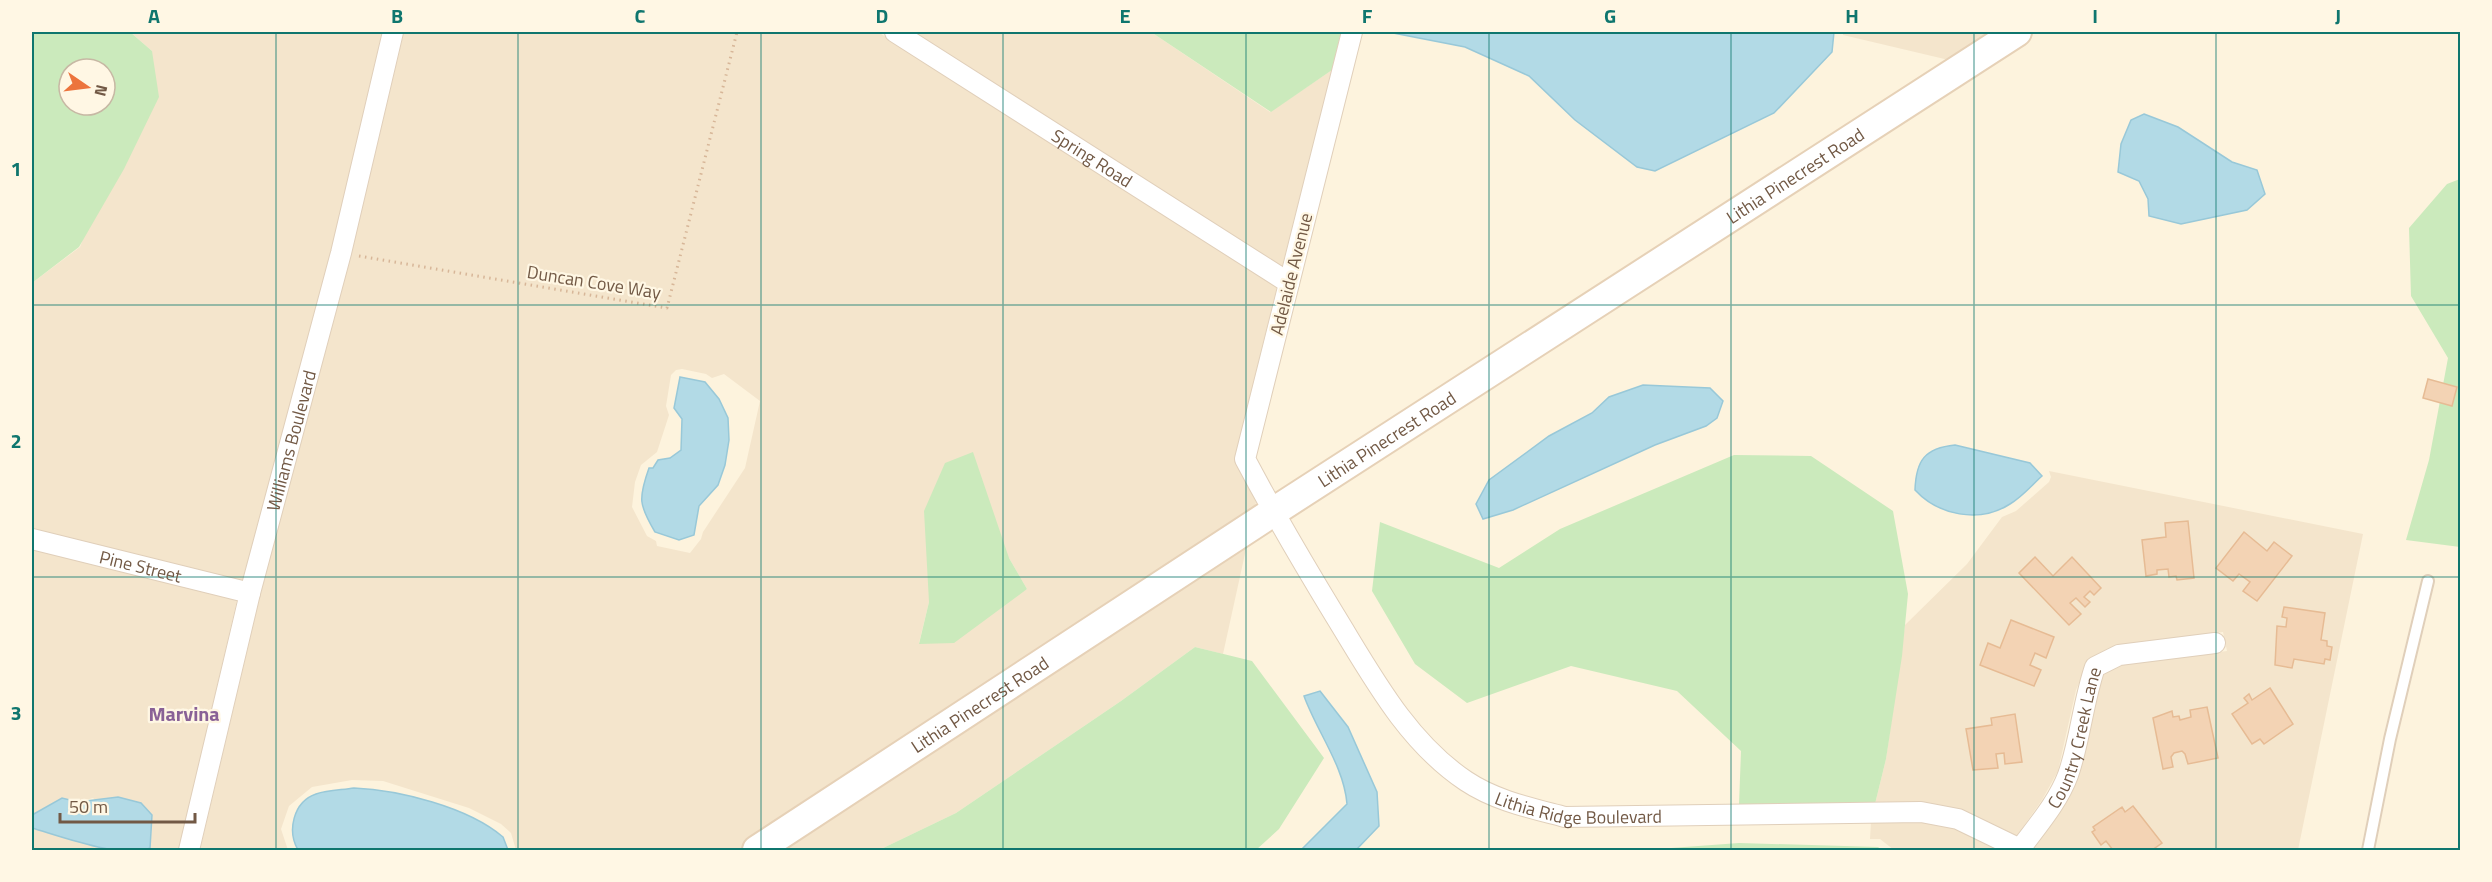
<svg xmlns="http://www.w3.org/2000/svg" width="2492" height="882" viewBox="0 0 2492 882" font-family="'Titillium Web',sans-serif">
  <rect width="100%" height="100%" fill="#fdf3dd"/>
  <path fill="#f4e5cc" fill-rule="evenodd" d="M130,32h252l-51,219 -89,331 -210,-52v-247l48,-36 72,-196z
    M404,32h474l399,255 -42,169 21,46 -2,10 -515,338h-223l-5,-17 -10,-9 -32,-16 -86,-27 -31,-1 -40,7 -23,19 -8,23 7,21h-88l60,-254 91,-340zM682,369l24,5 6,4 12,-4 36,27 -15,67 -42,64 -2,7 -11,14 -33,-7 -1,-5 -9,-5 -15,-29 3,-25 6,-17 16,-13 12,-37 -3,-9 5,-31 5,-5zM1009,558l18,31 -108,54 10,-41z
    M913,32h238l119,80 62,-42 -50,197z
    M1843,32h156l-46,29 -110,-26z
    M2049,471l314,63 -65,316 -265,-2 28,-38 16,-31 19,-83 8,-23 19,-9 104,-13 -4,-19 -106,13 -27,13 -14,32 -18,81 -16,29 -26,37 -141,-33 11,-45 19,-134 62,-61 35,-47 14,-6 33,-29 2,-5z
    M1248,540l-25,114 -28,-7 -74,54 -165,112 -77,37h-104z
    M32,549l205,51 -58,250h-34l5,-2 -57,-50 -15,4 -16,-4 -30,17z
    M1871,822h50l34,6 47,22h-108l-14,-11h-10z
    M32,828l85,22h-85z"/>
  <path fill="#cbeabc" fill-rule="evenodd" d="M32,32h98l22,19 7,46 -35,72 -45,78 -47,36zM69,69h36v36h-36z
    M1151,32h190l-9,38 -61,42z
    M2460,179v368l-54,-7 23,-80 19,-102 -37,-62 -2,-68 38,-44z
    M973,452l36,106 18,31 -73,54 -35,1 10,-42 -5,-91 21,-48z
    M1734,455l77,1 82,55 15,83 -6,62 -16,103 -11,45 -136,1 2,-54 -64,-60 -106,-25 -104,37 -52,-39 -43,-73 8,-69 119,46 61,-39z
    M1195,647l57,14 72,97 -45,71 -23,21h-377l77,-37 165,-112z
    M1739,843l139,4 4,3h-238z"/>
  <path fill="#b2dae6" stroke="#98c8d8" stroke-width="1.5" d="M1388,32h446l-2,20 -58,61 -119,58 -18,-4 -62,-47 -46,-44 -64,-29z
    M2144,114l34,13 54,35 25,8 8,24 -18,16 -66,14 -32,-8 -1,-17 -9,-18 -21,-9 3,-28 10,-24z
    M680,377l25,5 14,17 9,19 1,22 -4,25 -7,20 -19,21 -5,29 -15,5 -24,-8c-16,-27 -17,-33 -6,-64h4l5,-8 12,-2 11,-8 1,-31 -8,-11z
    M1643,385l67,3 13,13 -6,17 -11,8 -51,19 -142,65 -30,9 -7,-15 13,-24 60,-44 43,-23 17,-16z
    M1955,445l75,18 12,13c-10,9 -20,21 -32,28 -31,20 -72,11 -95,-14 1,-30 10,-42 40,-45z
    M1320,691l28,36 29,65 2,34 -23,24h-55l46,-46c-3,-38 -30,-72 -43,-108z
    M354,788c45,2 114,19 149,49l5,13h-210c-11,-19 -5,-48 18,-56 12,-4 26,-4 38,-6z
    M118,797l23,6 11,12 -2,33c-26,12 -90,-12 -118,-20v-13l30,-17 16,4z"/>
  <path fill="#f3d3b4" stroke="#e6bb94" stroke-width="1.5" d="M2428,379l29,8 -5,19 -29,-8z
    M2188,521l6,57 -17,2 -1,-4 -7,1 -1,-8 -11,1v4l-11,2 -4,-36 24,-3 -1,-14z
    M2244,532l23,19 7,-9 18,14 -35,45 -14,-10 7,-9 -11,-8 -6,7 -17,-13z
    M2035,557l18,19 19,-19 29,31 -7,7 -4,-4 -6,6 6,5 -5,5 -9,-9 -6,5 11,11 -12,11 -50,-52z
    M2284,607l41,6 -4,27 6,1v5l5,1 -2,13 -5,-1 -1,5 -30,-5 -2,9 -17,-3 2,-39 9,1 1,-9 -5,-1z
    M2011,620l43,17 -8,21 -11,-5 -5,12 11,5 -7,16 -54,-21 8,-22 12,5z
    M2270,688l23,36 -29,20 -4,-5 -8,5 -20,-30 16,-11 -4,-5 5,-4 3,6z
    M2207,707l11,51 -30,6 -3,-10 -3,-3 -8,2 -3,4 2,10 -10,2 -10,-51 19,-7 1,6 6,-1 1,4 11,-3 -1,-7z
    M2015,714l7,48 -17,2 -1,-11 -8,1 2,14 -25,2 -7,-41 26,-4 -1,-7z
    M2133,806l29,37 -10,7h-39l-7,-9 -5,4 -9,-13 3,-2 -2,-3 29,-20 3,5z"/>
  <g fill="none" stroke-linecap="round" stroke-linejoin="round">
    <g stroke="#e0cfba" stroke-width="14">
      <path id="lane" d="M2368,850l22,-111 38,-158"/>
    </g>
    <g stroke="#e0cfba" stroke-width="22">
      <g id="street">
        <path id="s1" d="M895,32l394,251"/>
        <path id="s2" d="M1352,32l-107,427c28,53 58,104 89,155 37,60 72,127 132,167 30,20 65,27 99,36l356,-5 37,7 64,31"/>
        <path id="s3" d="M32,539l218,54"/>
        <path id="s4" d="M2020,849c17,-23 38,-47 48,-74 12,-34 15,-73 27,-108l24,-12 96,-12"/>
        <path id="s5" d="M189,850l61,-257 91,-340 52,-221"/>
      </g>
    </g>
    <g stroke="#e6d1b7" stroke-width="32">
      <g id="secondary">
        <path id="s6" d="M757,850l516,-338 744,-480"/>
      </g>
    </g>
    <path stroke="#d7b698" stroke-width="3" stroke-dasharray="1.5 4.5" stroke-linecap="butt" d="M359,256l308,52 70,-276"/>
    <use href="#lane" stroke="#fff" stroke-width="10"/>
    <use href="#street" stroke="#fff" stroke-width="20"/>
    <use href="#secondary" stroke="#fff" stroke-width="28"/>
  </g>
  <path fill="none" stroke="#0f766e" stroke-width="1.5" stroke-opacity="0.55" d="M276,32v818M518,32v818M761,32v818M1003,32v818M1246,32v818M1489,32v818M1731,32v818M1974,32v818M2216,32v818M32,305h2428M32,577h2428"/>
  <g text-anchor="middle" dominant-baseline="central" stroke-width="4.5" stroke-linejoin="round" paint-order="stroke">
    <g font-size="18" fill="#725945" stroke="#fff7e4">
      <text stroke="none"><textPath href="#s1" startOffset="234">Spring Road</textPath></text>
      <text stroke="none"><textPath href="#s6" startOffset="1238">Lithia Pinecrest Road</textPath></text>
      <text transform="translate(1291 274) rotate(-76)">Adelaide Avenue</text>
      <text transform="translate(594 282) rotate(9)">Duncan Cove Way</text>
      <text stroke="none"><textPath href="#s6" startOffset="752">Lithia Pinecrest Road</textPath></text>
      <text stroke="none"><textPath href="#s5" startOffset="422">Williams Boulevard</textPath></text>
      <text stroke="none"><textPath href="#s3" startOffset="112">Pine Street</textPath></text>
      <text stroke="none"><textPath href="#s6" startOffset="266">Lithia Pinecrest Road</textPath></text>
      <text stroke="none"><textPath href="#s4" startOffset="126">Country Creek Lane</textPath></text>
      <text stroke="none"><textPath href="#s2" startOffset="952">Lithia Ridge Boulevard</textPath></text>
    </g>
    <g font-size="20" font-weight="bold" fill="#896196" stroke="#fff7e4">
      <text x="184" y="713">Marvina</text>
    </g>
  </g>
  <rect width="2492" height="882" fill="none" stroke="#fff7e4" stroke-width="66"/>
  <g transform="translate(87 87) rotate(104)"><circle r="28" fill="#fff7e4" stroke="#c7b8a4" stroke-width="1.5"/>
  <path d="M0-4.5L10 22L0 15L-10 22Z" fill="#ec743d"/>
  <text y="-9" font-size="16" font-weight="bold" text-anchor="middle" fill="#725945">N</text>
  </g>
  <path d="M60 813v9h135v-9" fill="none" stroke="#725945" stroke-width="3"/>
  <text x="69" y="813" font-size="18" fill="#725945" stroke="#fff7e4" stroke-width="4.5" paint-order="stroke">50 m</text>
  <rect x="33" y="33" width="2426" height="816" fill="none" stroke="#0f766e" stroke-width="2"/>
  <g font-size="20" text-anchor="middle" font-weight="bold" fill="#0f766e">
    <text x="154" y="23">A</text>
    <text x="397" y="23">B</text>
    <text x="640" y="23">C</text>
    <text x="882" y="23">D</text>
    <text x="1125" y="23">E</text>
    <text x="1367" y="23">F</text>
    <text x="1610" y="23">G</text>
    <text x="1852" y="23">H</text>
    <text x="2095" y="23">I</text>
    <text x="2338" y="23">J</text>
    <text x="16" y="176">1</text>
    <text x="16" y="448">2</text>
    <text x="16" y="720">3</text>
  </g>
</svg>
